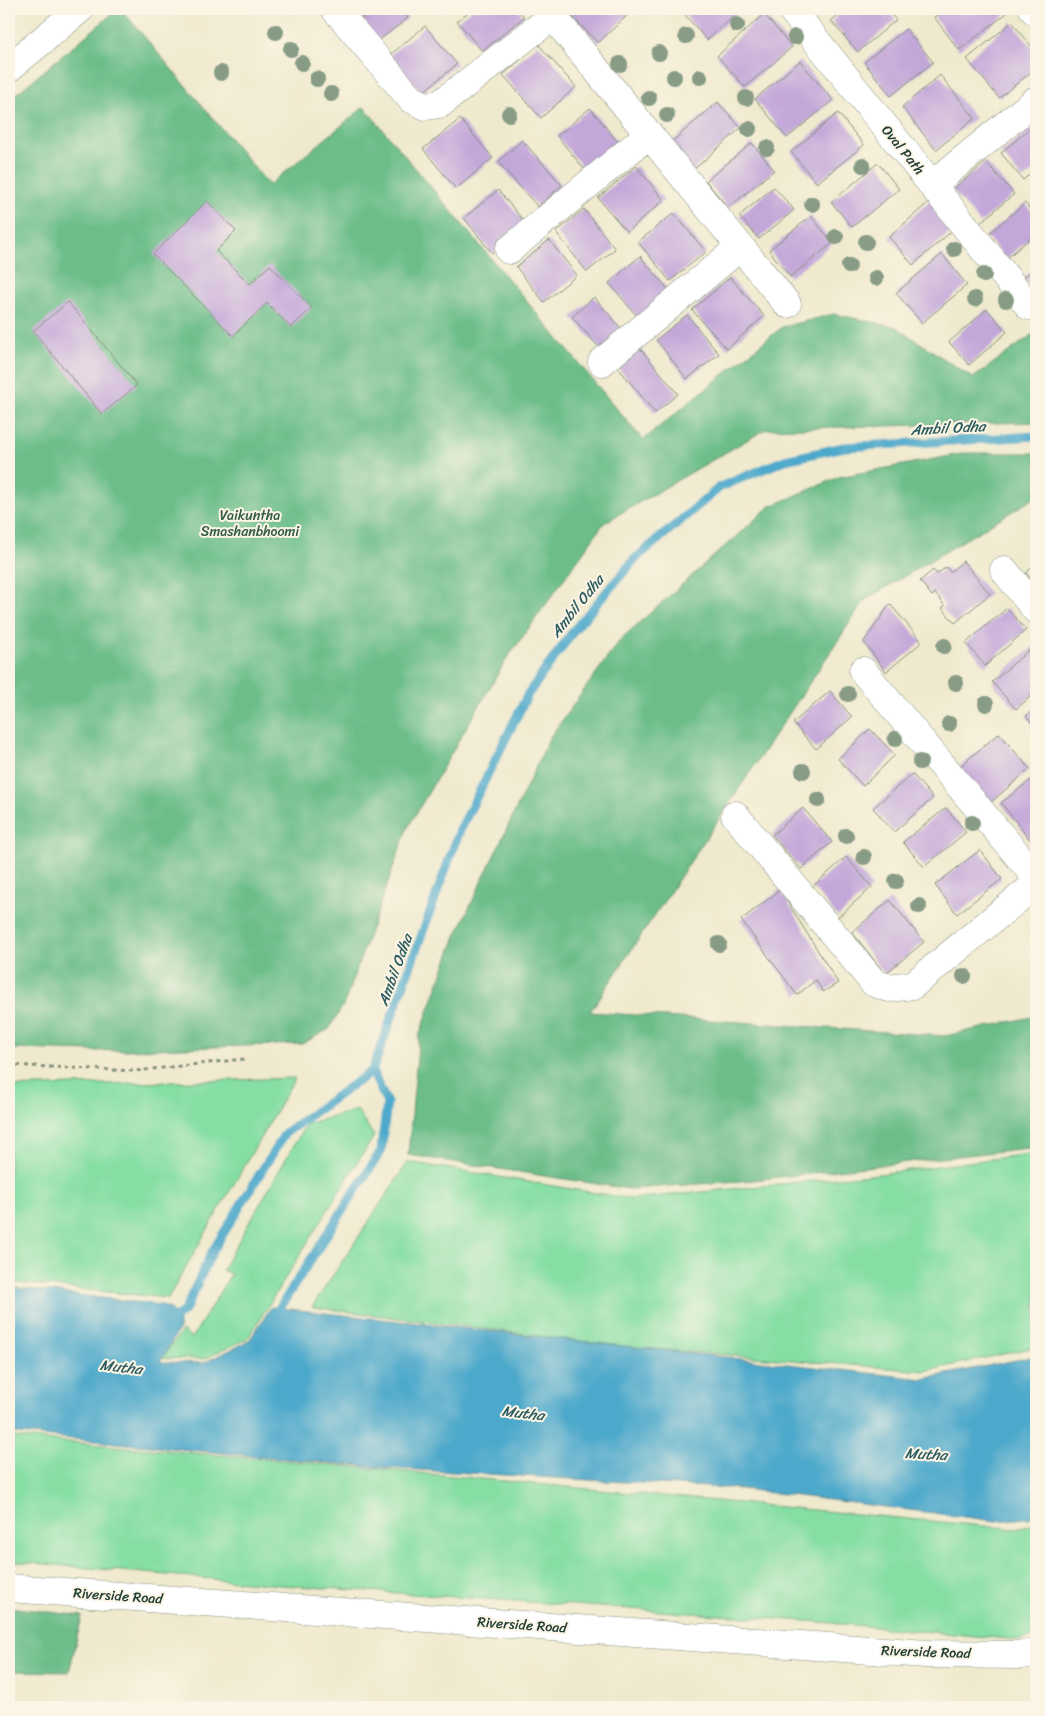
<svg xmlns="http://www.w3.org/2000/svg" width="1045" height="1716" viewBox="0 0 1045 1716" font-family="Sriracha,sans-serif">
  <rect width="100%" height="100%" fill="#fcf5e5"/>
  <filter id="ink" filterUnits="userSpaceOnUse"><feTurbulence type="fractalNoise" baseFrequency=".02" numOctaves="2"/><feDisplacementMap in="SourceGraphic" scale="10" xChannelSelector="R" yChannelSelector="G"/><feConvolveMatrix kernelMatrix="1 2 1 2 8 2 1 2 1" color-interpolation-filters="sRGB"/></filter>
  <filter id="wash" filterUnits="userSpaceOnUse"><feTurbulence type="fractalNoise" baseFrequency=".0096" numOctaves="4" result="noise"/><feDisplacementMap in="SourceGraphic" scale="20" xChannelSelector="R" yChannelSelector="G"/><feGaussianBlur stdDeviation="1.12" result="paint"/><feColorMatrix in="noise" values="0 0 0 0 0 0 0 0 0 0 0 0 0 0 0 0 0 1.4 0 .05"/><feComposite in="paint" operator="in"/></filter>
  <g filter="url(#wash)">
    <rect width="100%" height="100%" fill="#efe9cd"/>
    <path fill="#85dea4" stroke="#528e6c" d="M295,1078l-127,220 -159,-16v-195z
      M357,1110l17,26 -126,202 -44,21 -42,-1 20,-27 10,7 39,-64 -9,-4 84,-146z
      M1036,1153v194l-111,24 -305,-25 -308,-39 96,-145 224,37 248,-25z
      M9,1437l303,26 704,66 20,-5v112l-16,4 -200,-18 -539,-37 -272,-24z"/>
    <path fill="#6cbd8a" stroke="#467d5f" d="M118,9h3l148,176 95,-78 279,333 139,-113 52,-13 62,13 77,51 63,-46v90l-270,7 -162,94 -98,137 -99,169 -63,175 -15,25 -27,15 -206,7 -87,-2v-949z
      M966,453h70v44l-171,103 -275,412 355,24 91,-20v131l-283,33 -123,9 -222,-34 11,-119 37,-100 94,-199 71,-98 148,-132 70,-30z
      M9,1607l73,9 -13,56 -60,-1z"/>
    <path fill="#4da9cb" stroke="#367380" d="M9,1287l152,18 9,4 9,12v8l-19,33 43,1 46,-22 22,-34 652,72 113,-23v161l-40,4 -253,-32 -358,-21 -376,-35z"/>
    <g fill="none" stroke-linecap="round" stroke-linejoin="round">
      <path stroke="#4da9cb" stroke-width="9" d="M273,1318l108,-167 6,-48 -15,-32
        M169,1323l16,-13 27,-58 73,-119 87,-62 88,-241 68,-136 46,-64 61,-71 85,-72 65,-27 59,-13 192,-11"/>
    </g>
    <g id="blocks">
      <path fill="#c2a7d9" d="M374,9h27l7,9 -33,25 -17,-22z
        M473,9h44l7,8 -42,34 -25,-30z
        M574,9h60l-36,34 -29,-30z
        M680,9h62l-35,31z
        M845,9h42l9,11 -38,32 -27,-31z
        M945,9h58l4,4 -48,37 -25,-33z
        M764,14l28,33 -47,40 -28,-31z
        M1012,22l24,30v16l-37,30 -32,-39z
        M425,26l32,38 -35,29 -32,-38z
        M906,29l27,33 -42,34 -27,-34z
        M538,44l38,43 -35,31 -38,-43z
        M800,61l33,39 -46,38 -32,-39z
        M940,75l35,43 -39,32 -34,-43z
        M718,102l23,26 -49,43 -23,-27z
        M590,108l28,34 -33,28 -28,-34z
        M838,113l26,32 -47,38 -26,-31z
        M460,119l33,39 -37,31 -33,-40z
        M1036,123v46l-13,11 -22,-27z
        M522,140l40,45 -24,22 -40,-45z
        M752,143l22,27 -46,38 -22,-27z
        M986,162l28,32 -34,29 -28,-33z
        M878,163l21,26 -47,38 -21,-25z
        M636,166l28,34 -37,32 -29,-34z
        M774,187l20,23 -35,29 -20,-23z
        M498,190l29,35 -35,28 -28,-35z
        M207,201l29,30 -20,20 34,33 20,-19 42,43 -21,20 -24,-25 -34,33 -80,-82z
        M930,201l24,28 -41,36 -24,-28z
        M1025,203l11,13v17l-30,26 -20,-23z
        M584,209l31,40 -28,23 -31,-40z
        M674,213l32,39 -36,29 -32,-39z
        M811,216l22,27 -43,34 -21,-27z
        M549,240l28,35 -33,27 -28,-35z
        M942,254l25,31 -45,38 -26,-30z
        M640,256l33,39 -31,27 -33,-39z
        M1036,267v27l-13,-16z
        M730,277l34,39 -37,33 -35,-39z
        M594,297l31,36 -22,19 -31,-35z
        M68,302l69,83 -35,29 -69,-83z
        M987,309l20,23 -38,33 -20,-23z
        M687,315l32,39 -32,25 -31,-39z
        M638,346l40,48 -23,19 -39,-48z
        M963,561l27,33 -35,29 -13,-15 3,-2 -10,-13 -3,3 -12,-15 13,-11 4,4 9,-7 4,5z
        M1036,564v21l-10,-12z
        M890,604l32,38 -36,30 -22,-30z
        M1007,608l19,22 -41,36 -19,-23z
        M1036,644v48l-20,17 -24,-27z
        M830,691l22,26 -36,32 -23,-26z
        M1036,708v20l-10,-12z
        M870,729l25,26 -32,31 -25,-27z
        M999,733l31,36 -40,34 -31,-36z
        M912,774l21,24 -39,34 -21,-24z
        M1032,779l4,5v52l-5,5 -30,-38z
        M803,808l29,34 -31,27 -29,-34z
        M946,808l20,24 -42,35 -21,-25z
        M980,850l22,29 -45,35 -22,-29z
        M846,857l26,30 -34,30 -26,-30z
        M780,890l58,93 -15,9 -7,-12 -19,15 -56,-75z
        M890,900l34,42 -39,32 -33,-42z"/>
    </g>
  </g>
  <g filter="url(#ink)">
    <use href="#blocks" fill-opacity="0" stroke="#879380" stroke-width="1"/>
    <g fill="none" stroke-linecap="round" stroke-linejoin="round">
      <g stroke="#879380" stroke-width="29">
        <path id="minor" d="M335,9l76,90 15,7 14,-2 113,-88
          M547,9l240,295
          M791,9l238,297
          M1033,9l3,3
          M9,68l71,-59
          M932,185l104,-85
          M509,250l140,-116
          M602,362l138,-115
          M1004,570l32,40
          M863,671l173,206
          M735,815l139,168 15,5 24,-3 123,-101
          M9,1588l917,66 95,1 15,-2"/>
      </g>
      <path stroke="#879380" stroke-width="3" stroke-dasharray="4 4" stroke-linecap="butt" d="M9,1065l126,6 109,-12"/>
      <use href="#minor" stroke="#fff" stroke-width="28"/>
    </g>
    <g fill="#889c85">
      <circle cx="737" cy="25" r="8"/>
      <circle cx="276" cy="32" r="8"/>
      <circle cx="686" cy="36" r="8"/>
      <circle cx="795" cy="37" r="8"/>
      <circle cx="291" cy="49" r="8"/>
      <circle cx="659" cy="53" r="8"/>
      <circle cx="302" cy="63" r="8"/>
      <circle cx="620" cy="64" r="8"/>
      <circle cx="221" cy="73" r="8"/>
      <circle cx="674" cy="77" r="8"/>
      <circle cx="700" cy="77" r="8"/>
      <circle cx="317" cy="79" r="8"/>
      <circle cx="331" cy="94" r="8"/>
      <circle cx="649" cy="98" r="8"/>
      <circle cx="746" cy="98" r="8"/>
      <circle cx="509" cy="114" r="8"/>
      <circle cx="667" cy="115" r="8"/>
      <circle cx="749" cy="129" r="8"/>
      <circle cx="767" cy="148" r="8"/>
      <circle cx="863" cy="165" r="8"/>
      <circle cx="812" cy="204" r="8"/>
      <circle cx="836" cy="237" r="8"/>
      <circle cx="866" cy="242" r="8"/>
      <circle cx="954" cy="249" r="8"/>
      <circle cx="849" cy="266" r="8"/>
      <circle cx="984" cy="275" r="8"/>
      <circle cx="876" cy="278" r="8"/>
      <circle cx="975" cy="299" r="8"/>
      <circle cx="1006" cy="300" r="8"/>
      <circle cx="944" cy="646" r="8"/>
      <circle cx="956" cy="683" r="8"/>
      <circle cx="848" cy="694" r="8"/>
      <circle cx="986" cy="704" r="8"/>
      <circle cx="949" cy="724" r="8"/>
      <circle cx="895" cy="739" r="8"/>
      <circle cx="920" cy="762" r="8"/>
      <circle cx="803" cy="771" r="8"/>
      <circle cx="818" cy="800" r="8"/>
      <circle cx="972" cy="823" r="8"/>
      <circle cx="846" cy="836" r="8"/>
      <circle cx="864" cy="857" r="8"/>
      <circle cx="896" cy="881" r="8"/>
      <circle cx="919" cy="906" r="8"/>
      <circle cx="719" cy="944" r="8"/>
      <circle cx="964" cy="976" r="8"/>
    </g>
  </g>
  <g text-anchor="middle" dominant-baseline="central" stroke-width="4" stroke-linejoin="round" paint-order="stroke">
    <g font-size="14" fill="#1f3d34" stroke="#fcf5e5">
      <text transform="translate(903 150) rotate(51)">Oval Path</text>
      <text transform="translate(118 1596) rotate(4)">Riverside Road</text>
      <text transform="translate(522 1625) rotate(4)">Riverside Road</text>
      <text transform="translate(926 1652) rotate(2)">Riverside Road</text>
    </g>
    <g font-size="14" fill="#335d4a" stroke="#fcf5e5">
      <text x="250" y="515">Vaikuntha<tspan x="250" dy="16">Smashanbhoomi</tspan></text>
    </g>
    <g font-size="15" font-style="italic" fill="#2d5d61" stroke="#fcf5e5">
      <text transform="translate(948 428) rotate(-3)">Ambil Odha</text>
      <text transform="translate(577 606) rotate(-51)">Ambil Odha</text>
      <text transform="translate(395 970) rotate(-70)">Ambil Odha</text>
      <text transform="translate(121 1367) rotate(6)">Mutha</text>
      <text transform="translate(523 1413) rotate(7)">Mutha</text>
      <text transform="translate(926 1454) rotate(3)">Mutha</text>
    </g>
  </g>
  <rect width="1045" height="1716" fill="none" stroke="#fcf5e5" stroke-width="30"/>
</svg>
